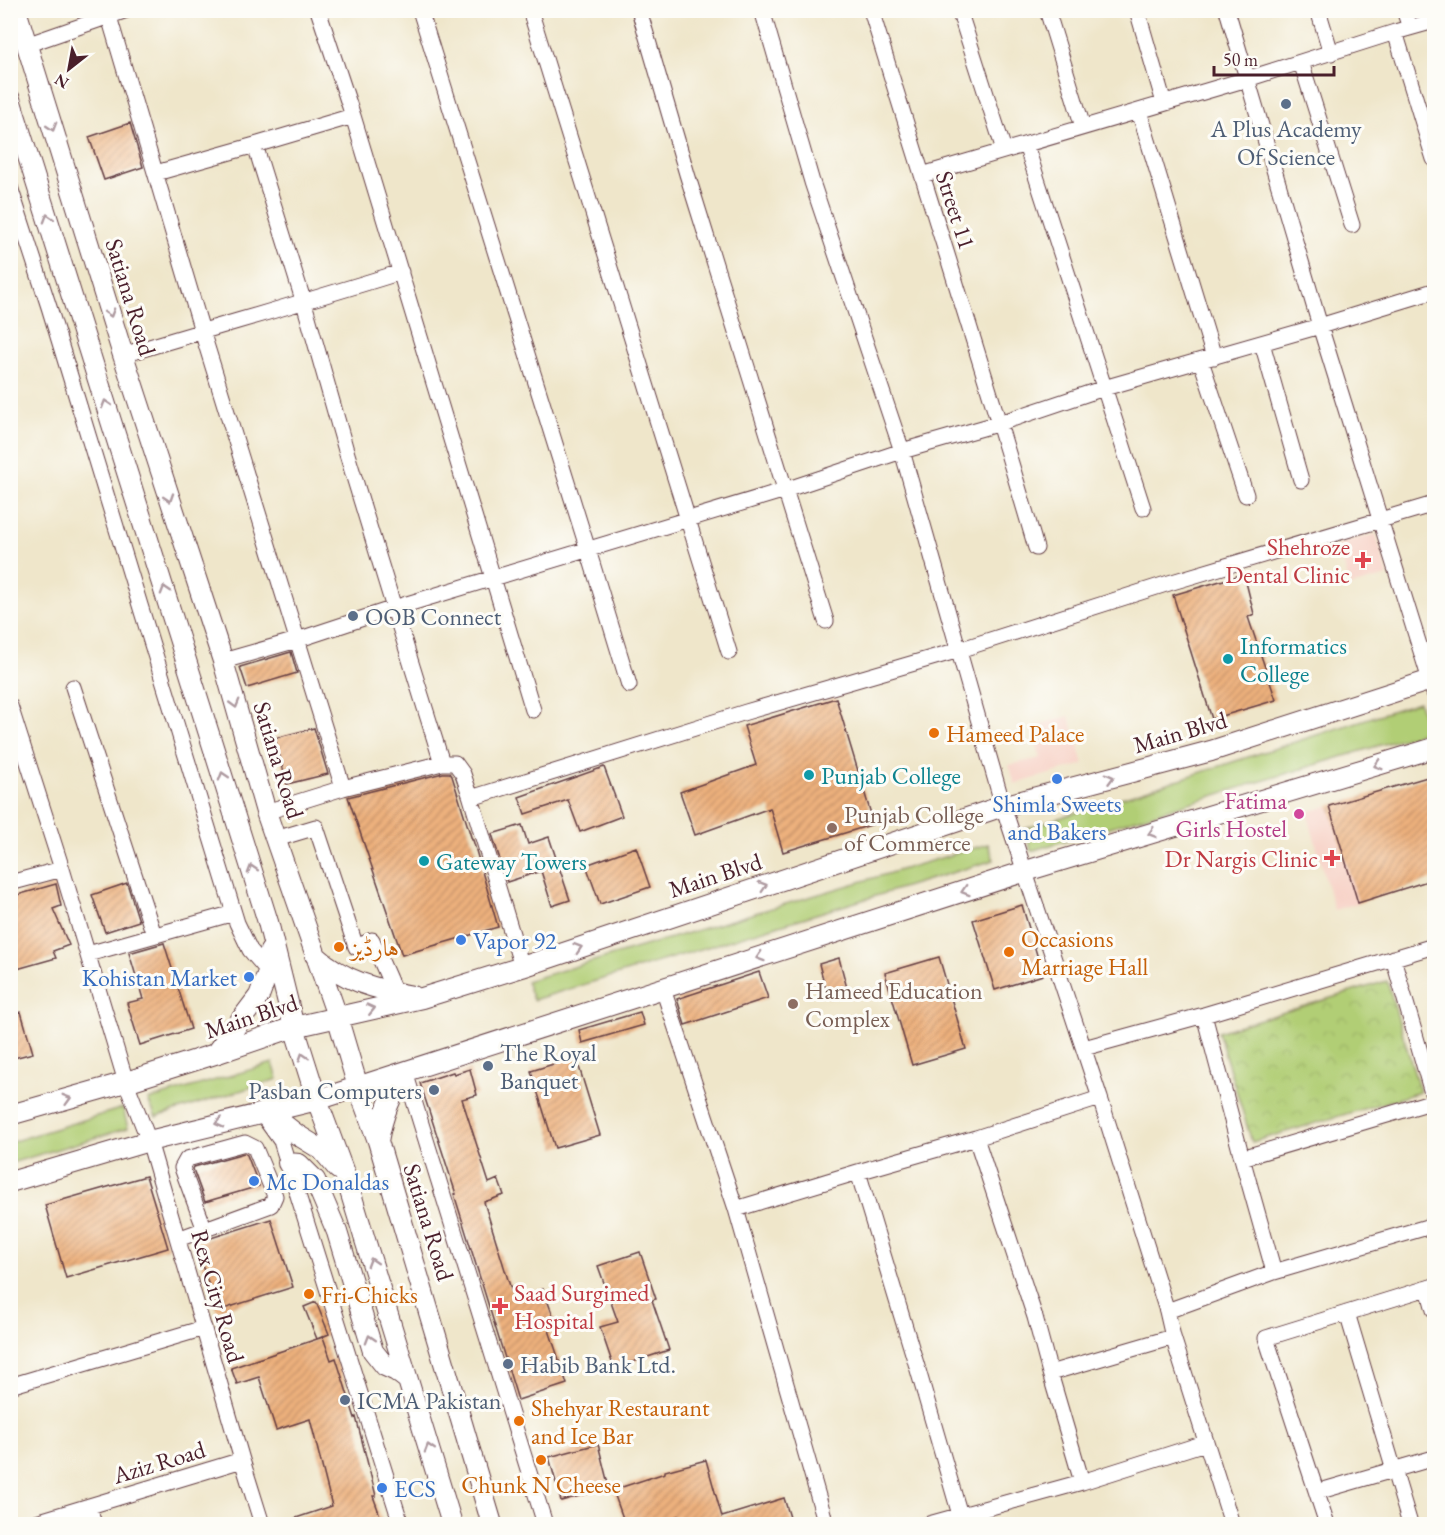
<svg xmlns="http://www.w3.org/2000/svg" width="1445" height="1535" viewBox="0 0 1445 1535" font-family="'EB Garamond',Amiri,serif">
  <defs>
    <pattern id="park-crowns" width="20" height="18" patternUnits="userSpaceOnUse" patternTransform="scale(1.5)"><rect width="20" height="18" fill="#b1ce74"/><path d="M2 6a3 3 0 1 1 6 0M12 15a3 3 0 1 1 6 0" fill="none" stroke="#9ab065"/></pattern>
    <pattern id="building-hatch" width="6" height="6" patternUnits="userSpaceOnUse" patternTransform="scale(1.5)"><rect width="6" height="6" fill="#edb17d"/><path d="M-1 1l2-2M0 6l6-6M5 7l2-2" fill="none" stroke="#c28f67"/></pattern>
  </defs>
  <rect width="100%" height="100%" fill="#fdfcf7"/>
  <filter id="ink" filterUnits="userSpaceOnUse"><feTurbulence type="fractalNoise" baseFrequency=".0167" numOctaves="2"/><feDisplacementMap in="SourceGraphic" scale="12" xChannelSelector="R" yChannelSelector="G"/><feConvolveMatrix kernelMatrix="1 2 1 2 8 2 1 2 1" color-interpolation-filters="sRGB"/></filter>
  <filter id="wash" filterUnits="userSpaceOnUse"><feTurbulence type="fractalNoise" baseFrequency=".008" numOctaves="4" result="noise"/><feDisplacementMap in="SourceGraphic" scale="24" xChannelSelector="R" yChannelSelector="G"/><feGaussianBlur stdDeviation="1.35" result="paint"/><feColorMatrix in="noise" values="0 0 0 0 0 0 0 0 0 0 0 0 0 0 0 0 0 1.4 0 .05"/><feComposite in="paint" operator="in"/></filter>
  <g filter="url(#wash)">
    <rect width="100%" height="100%" fill="#efe6ca"/>
    <path fill="#f7d1c6" d="M1376,534l12,42 -38,10 -12,-42z
      M1069,716l15,48 -69,20 -6,-19 32,-7 -10,-31z
      M1329,806l29,97 -24,7 -27,-98z"/>
    <path fill="#b1ce74" stroke="#7e7650" stroke-width="1.5" d="M1419,702l8,29 -396,120 -6,-22z
      M988,844l6,16 -461,140 -7,-19z
      M273,1063l5,16 -122,38 -8,-17z
      M123,1108l5,20 -117,35v-21z"/>
    <path fill="url(#park-crowns)" stroke="#7e7650" stroke-width="1.5" d="M1387,981l33,111 -168,50 -34,-110z"/>
    <g id="blocks">
      <path fill="url(#building-hatch)" d="M130,123l13,44 -39,13 -15,-43z
        M1244,574l10,40 -6,3 28,83 -64,19 -39,-124z
        M291,652l6,21 -50,15 -7,-21z
        M836,698l38,126 -91,28 -13,-44 -75,27 -15,-43 76,-27 -12,-39z
        M314,728l14,46 -41,10 -12,-46z
        M604,767l18,49 -42,16 -12,-32 -43,14 -6,-17z
        M443,773h7l2,3 20,64h1l25,87 -96,28 -54,-158z
        M1434,775v104l-76,24 -29,-97z
        M522,825l6,19 21,-7 21,63 -18,6 -11,-35 -34,11 -15,-48z
        M636,847l14,40 -50,17 -14,-39z
        M127,883l12,38 -34,11 -13,-37z
        M56,884l5,22 -8,3 16,36 -16,6 3,7 -46,13v-74z
        M1022,905l21,70 -48,15 -22,-70z
        M164,943l27,86 -51,16 -13,-42 16,-4 -14,-46z
        M939,957l27,92 -54,16 -27,-92z
        M839,958l9,34 -20,6 -9,-34z
        M759,972l9,26 -83,27 -8,-26z
        M21,1012l12,41 -23,6v-45z
        M640,1012l4,13 -62,18 -3,-13z
        M576,1057l24,78 -45,13 -24,-77z
        M470,1069l7,26 -15,4 27,84 9,-4 6,16 -20,7 30,97 29,-10 13,35 -8,3 19,57 -49,16 -64,-206h2l-36,-111 33,-11 1,2z
        M244,1153l3,2 12,31 -54,16 -12,-33 1,-2z
        M146,1176l22,72 -102,30 -21,-73z
        M271,1219l22,68 -76,24 -22,-68z
        M640,1252l16,47 -4,1 17,50 -55,18 -14,-41 18,-5 -20,-56z
        M316,1302l13,32 -12,5 -13,-32z
        M323,1337l8,23 5,-2 19,60 1,-1 20,79h-3l10,28h-99v-2l48,-16 -22,-87 -34,11 -17,-53 -22,7 -6,-16z
        M598,1444l11,44 -48,13 -12,-44z
        M706,1460l16,57 62,-19 8,26h-112l-2,-8 -25,8h-28l-12,-34 52,-17v-2z"/>
    </g>
  </g>
  <g filter="url(#ink)">
    <use href="#blocks" fill-opacity="0" stroke="#633d43" stroke-width="1.5"/>
    <g fill="none" stroke-linecap="round" stroke-linejoin="round">
      <g stroke="#633d43" stroke-width="17">
        <path id="minor" d="M107,10l95,321 141,457
          M318,10l35,106 180,594
          M420,10l168,540 41,135
          M530,10l199,642
          M639,10l48,164 139,447
          M762,10l50,172 90,269 101,355 97,292
          M871,10c55,180 113,358 165,538
          M959,10l45,140
          M1047,10l36,117
          M1137,10l27,93
          M1227,10l93,316 114,367
          M1318,10l13,43
          M1404,10l6,18
          M1395,32l39,127
          M26,45l101,-35
          M1301,62l51,163
          M1139,111l75,246
          M255,145l98,-29
          M1026,145l117,363
          M156,173l99,-28 49,158 43,151 47,154 48,155
          M922,175l325,-96 148,-47 39,-11
          M10,187l39,120 188,616 13,27 18,21
          M1262,343l39,137
          M123,355c92,-28 186,-54 278,-83
          M1201,361l45,134
          M223,661l74,-21 97,-32 391,-118 117,-39 98,-28 104,-35 216,-62 114,-35
          M73,687l81,248
          M10,706l52,163 64,213 23,59 93,319 20,64
          M471,798l275,-86 213,-62 210,-67 265,-79
          M266,812l77,-24 99,-25h13l8,11 8,24 51,169
          M276,839l40,-12 40,120 16,-7 23,53
          M10,883l52,-14
          M88,954l146,-41
          M1393,958l41,142
          M663,989l73,220 90,315
          M1204,1015l38,143 192,-57
          M1084,1048l120,-33 230,-69
          M405,1072l140,452
          M261,1113l20,28 120,383
          M1242,1158l32,114
          M736,1209l122,-37
          M178,1239l93,-34 4,-9 -20,-48 -10,-5 -58,16 -5,9 23,62
          M1428,1288l6,22
          M1167,1311l107,-39 160,-47
          M1347,1313l63,211
          M1173,1337l59,187
          M1050,1373l32,109
          M10,1386l194,-58
          M1317,1492l117,-34
          M89,1506l5,18
          M960,1515l-42,-145 -60,-198 118,-34 124,-40 67,213 6,26 -123,36 -15,-56 -59,-179
          M30,1524l212,-64
          M929,1524l153,-42 123,-39
          M1327,1524l-61,-186 168,-52"/>
      </g>
      <g stroke="#633d43" stroke-width="22">
        <path id="major" d="M16,10l107,345 100,306 43,151 71,204 21,71 20,54 114,383
          M10,99l258,823 26,105 23,73 30,81 105,343
          M315,955c28,26 63,35 98,41
          M215,1054l44,-58 12,-32 -1,-13
          M269,1113l27,21 26,16 16,19
          M10,1115l116,-33 89,-28 79,-27 128,-29 100,-31 481,-161 208,-55 223,-72
          M378,1141c5,-28 13,-45 27,-69
          M288,1163l11,1 16,16 22,52 36,119 12,15 11,5 12,9
          M10,1182l139,-41 168,-41 709,-229 408,-123"/>
      </g>
      <use href="#minor" stroke="#fff" stroke-width="15"/>
      <use href="#major" stroke="#fff" stroke-width="20"/>
    </g>
    <defs><path id="oneway-chevron" d="M-2-3.5L2.5 0L-2 3.5" fill="none" stroke-width="1.6" stroke-linecap="round" stroke-linejoin="round" transform="scale(1.5)"/></defs>
    <g stroke="#ae9aa0">
      <use href="#oneway-chevron" transform="translate(52 127) rotate(73)"/>
      <use href="#oneway-chevron" transform="translate(48 218) rotate(-107)"/>
      <use href="#oneway-chevron" transform="translate(110 313) rotate(73)"/>
      <use href="#oneway-chevron" transform="translate(106 404) rotate(-107)"/>
      <use href="#oneway-chevron" transform="translate(169 498) rotate(72)"/>
      <use href="#oneway-chevron" transform="translate(165 590) rotate(-107)"/>
      <use href="#oneway-chevron" transform="translate(235 704) rotate(74)"/>
      <use href="#oneway-chevron" transform="translate(1378 765) rotate(163)"/>
      <use href="#oneway-chevron" transform="translate(223 776) rotate(-107)"/>
      <use href="#oneway-chevron" transform="translate(1110 778) rotate(-15)"/>
      <use href="#oneway-chevron" transform="translate(1152 833) rotate(163)"/>
      <use href="#oneway-chevron" transform="translate(252 869) rotate(-107)"/>
      <use href="#oneway-chevron" transform="translate(763 886) rotate(-18)"/>
      <use href="#oneway-chevron" transform="translate(965 891) rotate(162)"/>
      <use href="#oneway-chevron" transform="translate(578 948) rotate(-18)"/>
      <use href="#oneway-chevron" transform="translate(760 957) rotate(162)"/>
      <use href="#oneway-chevron" transform="translate(371 1009) rotate(-13)"/>
      <use href="#oneway-chevron" transform="translate(303 1057) rotate(-108)"/>
      <use href="#oneway-chevron" transform="translate(67 1099) rotate(-16)"/>
      <use href="#oneway-chevron" transform="translate(219 1123) rotate(166)"/>
      <use href="#oneway-chevron" transform="translate(372 1262) rotate(-107)"/>
      <use href="#oneway-chevron" transform="translate(370 1339) rotate(-107)"/>
      <use href="#oneway-chevron" transform="translate(429 1448) rotate(-107)"/>
    </g>
  </g>
  <g fill="#5c6f8a" stroke="#fdfcf7" stroke-width="2">
    <circle cx="1286" cy="104" r="6"/>
    <circle cx="353" cy="616" r="6"/>
    <circle cx="488" cy="1066" r="6"/>
    <circle cx="434" cy="1090" r="6"/>
    <circle cx="508" cy="1364" r="6"/>
    <circle cx="345" cy="1400" r="6"/>
  </g>
  <g fill="#e0444e" stroke="#fdfcf7" stroke-width="2">
    <path d="M1360 551h6v6h6v6h-6v6h-6v-6h-6v-6h6z"/>
    <path d="M1329 849h6v6h6v6h-6v6h-6v-6h-6v-6h6z"/>
    <path d="M497 1297h6v6h6v6h-6v6h-6v-6h-6v-6h6z"/>
  </g>
  <g fill="#0f9aa8" stroke="#fdfcf7" stroke-width="2">
    <circle cx="1228" cy="659" r="6"/>
    <circle cx="809" cy="775" r="6"/>
    <circle cx="424" cy="861" r="6"/>
  </g>
  <g fill="#e8710a" stroke="#fdfcf7" stroke-width="2">
    <circle cx="934" cy="733" r="6"/>
    <circle cx="339" cy="947" r="6"/>
    <circle cx="1009" cy="952" r="6"/>
    <circle cx="309" cy="1294" r="6"/>
    <circle cx="519" cy="1421" r="6"/>
    <circle cx="541" cy="1460" r="6"/>
  </g>
  <g fill="#3f7fe0" stroke="#fdfcf7" stroke-width="2">
    <circle cx="1057" cy="779" r="6"/>
    <circle cx="461" cy="940" r="6"/>
    <circle cx="249" cy="977" r="6"/>
    <circle cx="254" cy="1181" r="6"/>
    <circle cx="382" cy="1488" r="6"/>
  </g>
  <circle fill="#d1479c" stroke="#fdfcf7" stroke-width="2" cx="1299" cy="814" r="6"/>
  <g fill="#8d6e63" stroke="#fdfcf7" stroke-width="2">
    <circle cx="832" cy="828" r="6"/>
    <circle cx="793" cy="1004" r="6"/>
  </g>
  <g text-anchor="middle" dominant-baseline="central" stroke-width="6" stroke-linejoin="round" paint-order="stroke">
    <g font-size="24" fill="#4e5e75" stroke="#fdfcf7" text-anchor="start">
      <text x="1286" y="128" text-anchor="middle">A Plus Academy<tspan x="1286" dy="28">Of Science</tspan></text>
      <text x="365" y="616">OOB Connect</text>
      <text x="500" y="1052">The Royal<tspan x="500" dy="28">Banquet</tspan></text>
      <text x="422" y="1090" text-anchor="end">Pasban Computers</text>
      <text x="520" y="1364">Habib Bank Ltd.</text>
      <text x="357" y="1400">ICMA Pakistan</text>
    </g>
    <g font-size="24" fill="#4a1f2b" stroke="#fdfcf7">
      <text transform="translate(956 210) rotate(72)">Street 11</text>
      <text transform="translate(131 297) rotate(73)">Satiana Road</text>
      <text transform="translate(1180 732) rotate(-16)">Main Blvd</text>
      <text transform="translate(279 760) rotate(73)">Satiana Road</text>
      <text transform="translate(715 875) rotate(-18)">Main Blvd</text>
      <text transform="translate(251 1016) rotate(-18)">Main Blvd</text>
      <text transform="translate(429 1222) rotate(73)">Satiana Road</text>
      <text transform="translate(218 1296) rotate(74)">Rex City Road</text>
      <text transform="translate(159 1462) rotate(-17)">Aziz Road</text>
    </g>
    <g font-size="24" fill="#be3a42" stroke="#fdfcf7" text-anchor="end">
      <text x="1350" y="546">Shehroze<tspan x="1350" dy="28">Dental Clinic</tspan></text>
      <text x="1318" y="858">Dr Nargis Clinic</text>
      <text x="514" y="1292" text-anchor="start">Saad Surgimed<tspan x="514" dy="28">Hospital</tspan></text>
    </g>
    <g font-size="24" fill="#0d838f" stroke="#fdfcf7" text-anchor="start">
      <text x="1240" y="645">Informatics<tspan x="1240" dy="28">College</tspan></text>
      <text x="821" y="775">Punjab College</text>
      <text x="436" y="861">Gateway Towers</text>
    </g>
    <g font-size="24" fill="#c56008" stroke="#fdfcf7" text-anchor="start">
      <text x="946" y="733">Hameed Palace</text>
      <text x="1021" y="938">Occasions<tspan x="1021" dy="28">Marriage Hall</tspan></text>
      <text x="351" y="947">ہارڈیز</text>
      <text x="321" y="1294">Fri-Chicks</text>
      <text x="531" y="1407">Shehyar Restaurant<tspan x="531" dy="28">and Ice Bar</tspan></text>
      <text x="541" y="1484" text-anchor="middle">Chunk N Cheese</text>
    </g>
    <g font-size="24" fill="#b23c85" stroke="#fdfcf7" text-anchor="end">
      <text x="1287" y="800">Fatima<tspan x="1287" dy="28">Girls Hostel</tspan></text>
    </g>
    <g font-size="24" fill="#366cbe" stroke="#fdfcf7" text-anchor="start">
      <text x="1057" y="803" text-anchor="middle">Shimla Sweets<tspan x="1057" dy="28">and Bakers</tspan></text>
      <text x="473" y="940">Vapor 92</text>
      <text x="237" y="977" text-anchor="end">Kohistan Market</text>
      <text x="266" y="1181">Mc Donaldas</text>
      <text x="394" y="1488">ECS</text>
    </g>
    <g font-size="24" fill="#785e54" stroke="#fdfcf7" text-anchor="start">
      <text x="844" y="814">Punjab College<tspan x="844" dy="28">of Commerce</tspan></text>
      <text x="805" y="990">Hameed Education<tspan x="805" dy="28">Complex</tspan></text>
    </g>
  </g>
  <rect width="1445" height="1535" fill="none" stroke="#fdfcf7" stroke-width="36"/>
  <g transform="translate(69 69) rotate(211)" stroke="#fdfcf7" stroke-width="4.5" paint-order="stroke">
  <path d="M0-4.5L10 22L0 15L-10 22Z" fill="#4a1f2b"/>
  <text y="-9" font-size="16" font-weight="bold" text-anchor="middle" fill="#4a1f2b">N</text>
  </g>
  <path d="M1214 66v9h120v-9" fill="none" stroke="#4a1f2b" stroke-width="3"/>
  <text x="1223" y="66" font-size="18" fill="#4a1f2b" stroke="#fdfcf7" stroke-width="4.5" paint-order="stroke">50 m</text>
</svg>
